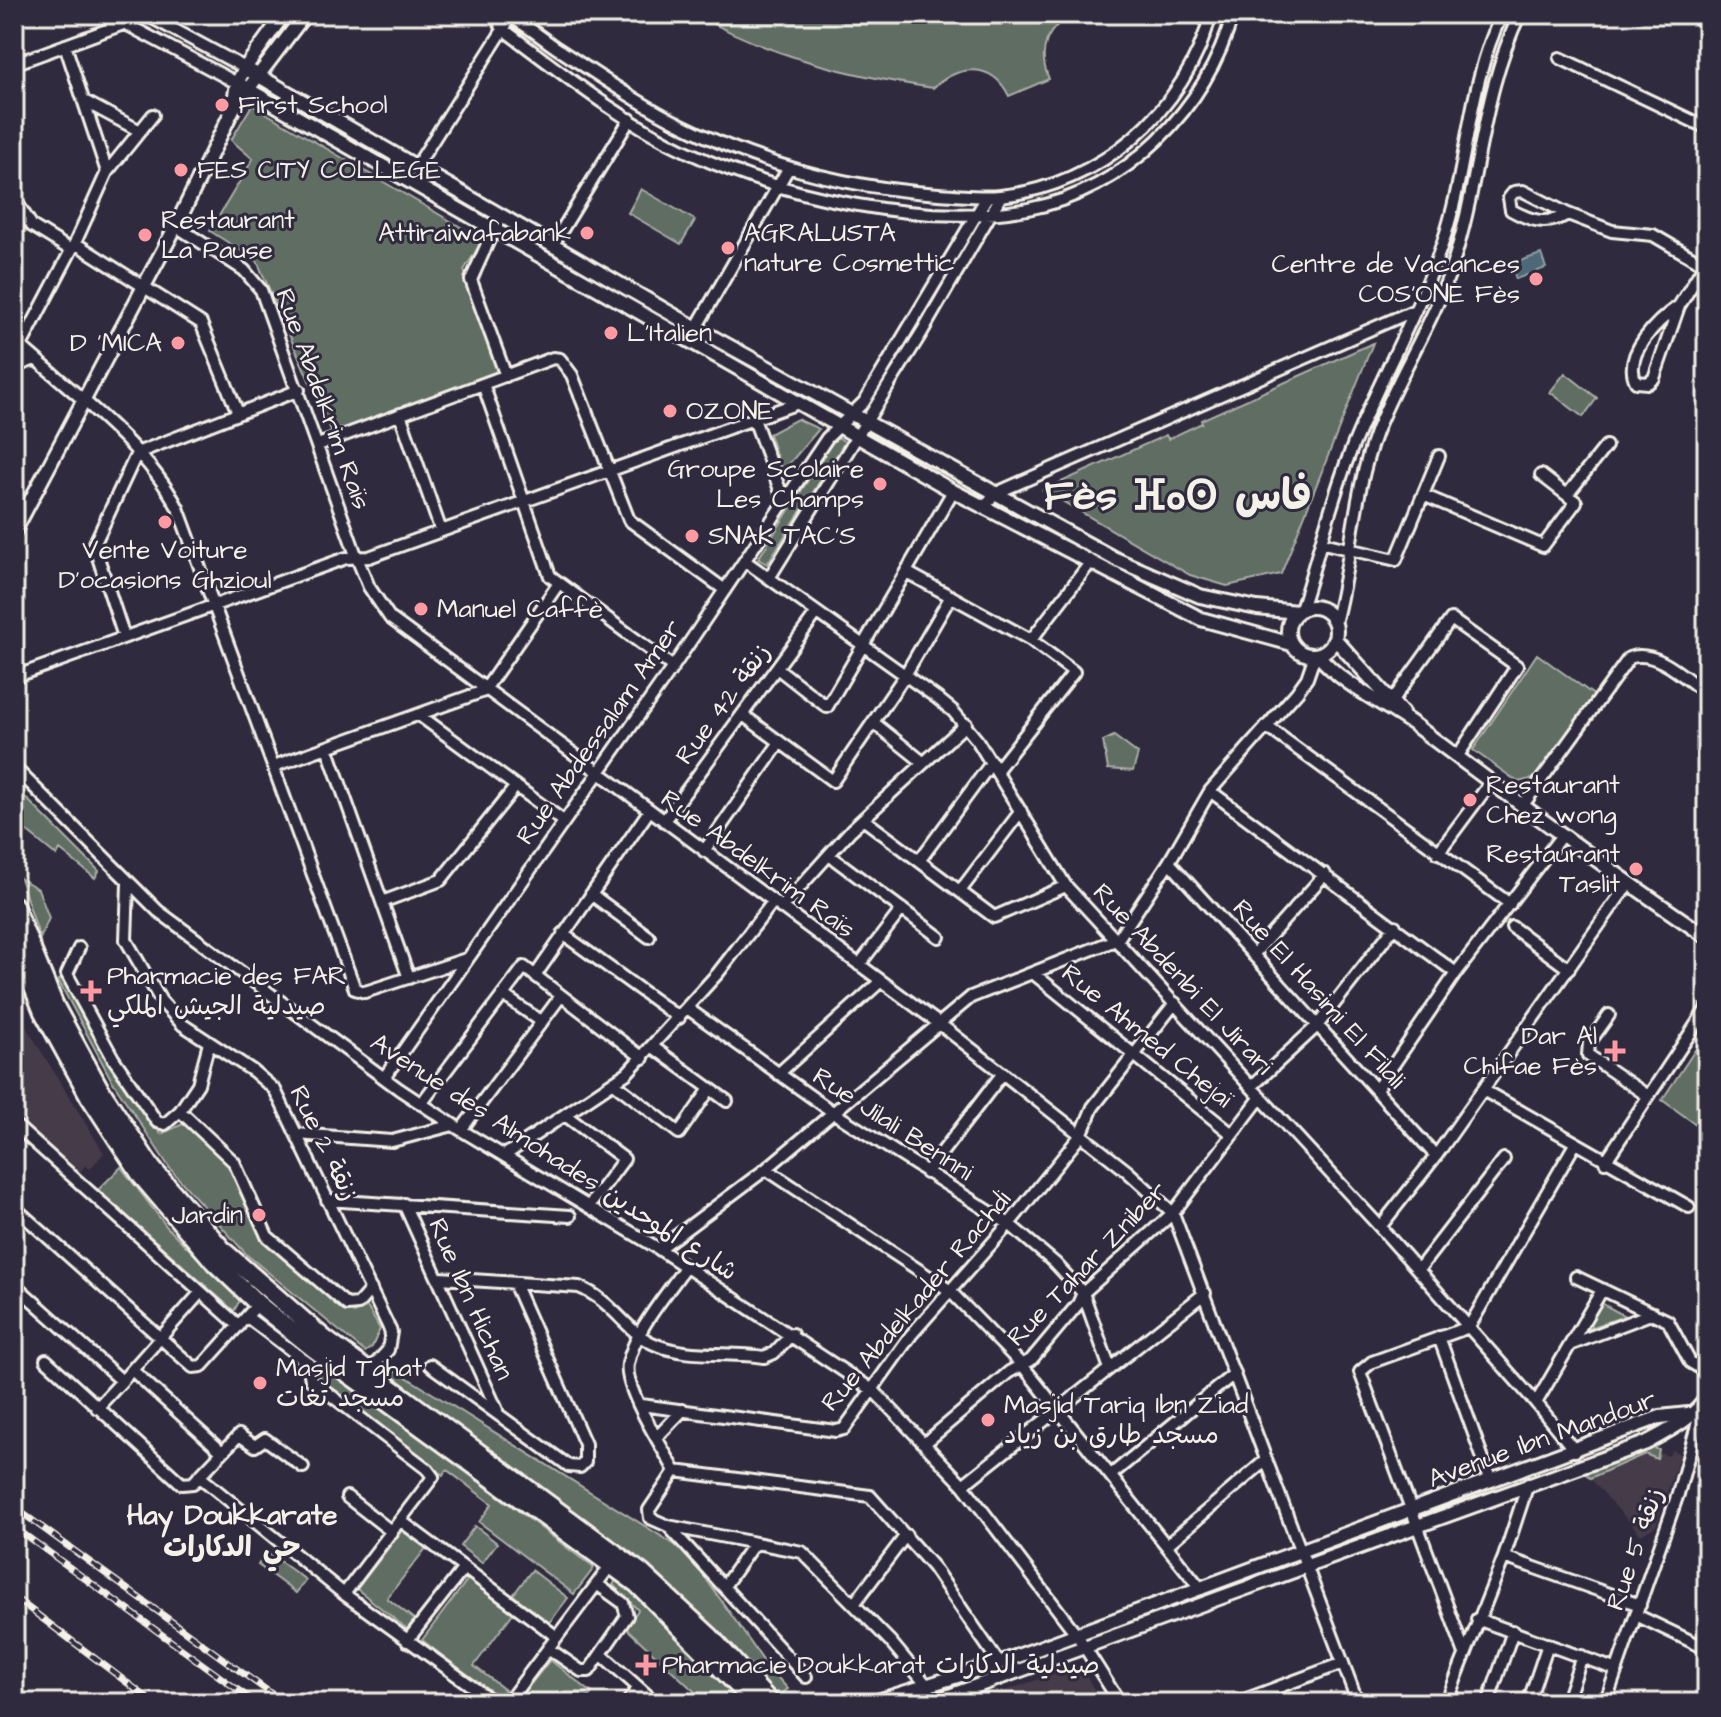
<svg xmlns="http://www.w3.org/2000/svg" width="1721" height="1717" viewBox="0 0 1721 1717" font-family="'Architects Daughter','Playpen Sans Arabic','Noto Sans Tifinagh',sans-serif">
  <rect width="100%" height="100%" fill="#2f2a3d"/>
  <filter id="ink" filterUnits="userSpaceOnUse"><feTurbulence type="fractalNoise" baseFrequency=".0125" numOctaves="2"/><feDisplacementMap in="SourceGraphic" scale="16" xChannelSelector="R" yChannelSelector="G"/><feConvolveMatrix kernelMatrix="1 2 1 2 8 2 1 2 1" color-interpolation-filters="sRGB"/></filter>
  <g filter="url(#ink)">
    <path fill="#453a4a" d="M14,1007l90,146 -14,16 -5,-4 -7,11 -64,-60z
      M1672,1450l8,4 -24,72 -15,9 -51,-57 43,-17 1,-4 11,-3 12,5 2,-6 10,3z
      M1079,1665l24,38h-132z"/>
    <path fill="#5f6d63" stroke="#aaafa6" stroke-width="2" d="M696,14h379c-29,12 -38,38 -26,65l-40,17c-17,-35 -51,-31 -76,-8 -80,-12 -166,-32 -237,-74z
      M252,105l231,135 -19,30 37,104 -168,61 -76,-174 -47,-30 43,-72 -22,-19z
      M641,189l54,31 -14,24 -53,-31z
      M1373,343l-92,231 -54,12 -37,-11 -147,-85 123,-55 2,4 34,-16 -1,-3z
      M1565,373l32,25 -14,19 -33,-25z
      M797,419l22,10 -37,43 -13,-38z
      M836,436l9,6 -78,122 -9,-5z
      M1537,654l58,42 -55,81 -22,5 -45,-32z
      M1114,736l24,18 -5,17 -25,-2 -5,-28z
      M14,786l85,85 -4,7 -35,-28 -3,6 -43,-35z
      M20,878l18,11 11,29 -9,21z
      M63,978l65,113 33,43 22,-10 39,27 40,86 92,76 12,-8 14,24 -8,18 -7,5 -118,-97 -76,-85 -60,-91 -53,-99z
      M1707,1032v100l-45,-32z
      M121,1167l46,60 73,73 -6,11 -136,-121z
      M1601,1303l24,13 -38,13z
      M325,1365l269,203 -20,26 -95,-72 13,-18 -45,-34 -4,5 -128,-97z
      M395,1370l293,183 79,113 21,23 -18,14 -128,-139 -34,-29 -32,-13 -188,-142z
      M1654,1448l5,2 -2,9 -12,-5 -55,24 -4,-4z
      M475,1526l22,17 -15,20 -22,-17z
      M403,1529l24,18 -40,51 28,22 -8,9 -50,-40z
      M267,1552l39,28 -10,13 -38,-28z
      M532,1570l36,28 -19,25 -36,-28z
      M617,1578l73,68 53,57h-36l-81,-75 12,-18 -25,-25z
      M468,1579l45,34 -39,53 31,24 -6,9 -77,-59z
      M550,1660l42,33 -8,10h-68z"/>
    <path fill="#4e6877" stroke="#909fa4" stroke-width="2" d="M1541,254l5,14 -30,11 -5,-15z"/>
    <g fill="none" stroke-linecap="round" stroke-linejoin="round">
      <g stroke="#f4f1e8" stroke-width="16">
        <path id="minor" d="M107,14l130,69
          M145,14l100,54
          M494,14l9,15c59,44 119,93 187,124 95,44 234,75 338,56 99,-19 178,-100 205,-195
          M505,14c18,8 34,22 50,33 42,27 84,57 129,79 80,40 166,62 255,68 20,1 41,4 61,2 99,-10 186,-85 211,-182
          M1560,58l147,70
          M14,64l112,-41 5,-9
          M84,101l56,30
          M416,167l90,-142
          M107,172l46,-57
          M14,198l18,28 39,24
          M1568,214c-21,12 -37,7 -57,-4l-2,-12 5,-6 9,-1 45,23 44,17 41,4 50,29
          M176,226l68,44 17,20 96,268 12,29 21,31 551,407 186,146 46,42 185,490
          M493,231l-22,49 35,96
          M75,243l126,80 37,90
          M552,246l78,-127
          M1679,306c-21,14 -57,48 -43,76l12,1 6,-5 25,-72 28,-45
          M696,328l92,-159
          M14,340c54,49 130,103 164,168l177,481 10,3 101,-33
          M21,346l54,-103 32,-71 -42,-127
          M14,367l21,-8
          M483,384l67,192 123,91
          M400,414l41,117
          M754,419l30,82
          M318,445l235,-87 7,1 12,16 57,145 96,70
          M1423,495l120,51 33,-44 -35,-27
          M1567,495l39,-49
          M985,507l9,-13 421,-184
          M1323,543l73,17 43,-104
          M745,561l192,137 16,13 24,29 89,146 314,341 156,176 39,48
          M908,573l123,67 43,32 -77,98
          M769,578l153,-246 79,-136
          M1301,609c17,-52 29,-106 49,-156 28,-72 68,-138 93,-211 25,-74 24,-156 59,-228
          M1335,623c17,-63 18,-129 41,-191 22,-57 57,-108 76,-166 28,-83 29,-173 68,-252
          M124,637l-30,-92 43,-92 162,-63
          M1031,640l59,-77
          M777,668l50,39 126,-216
          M14,677l332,-119 23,-1 429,-154
          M1392,701l59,-82 66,47 -60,91
          M419,715l143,105
          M743,715l90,66 72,-106 46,-79
          M874,723l50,40
          M1266,726l244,178
          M327,747l82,231
          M274,766l210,-75 75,-108
          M14,767l144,144 241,178 62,41 198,119 215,142 89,94 114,150 43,68
          M1210,791l246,182
          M1523,805l106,-147c27,-10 57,21 78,36
          M863,819l131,98 72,-31
          M664,821l152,-207
          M704,851l76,-109
          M1438,853l53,-71
          M829,855l110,82
          M919,861l73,-99
          M1169,862l267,294
          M128,884l-2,56 35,61 22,24 70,46 22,19 116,242 -3,18 -18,20
          M960,891l61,-80
          M591,894l58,43
          M382,902l59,-22 75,-94
          M781,908l70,-78 115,-106
          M1512,927l57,42
          M563,934l116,84
          M79,948l-12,26 46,84 44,64 8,2 15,-13
          M1253,955l72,-81
          M859,965l43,-56
          M1033,973l199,161
          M535,976l114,-165
          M503,995l39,27
          M687,1008l147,105 175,111 46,39 28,30 26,73
          M1609,1015l-20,28 -1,12 60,41
          M209,1043l-11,41 -18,27 54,51 33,74 80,69 11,-1 13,-15
          M653,1047l74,54
          M778,1074l103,-93
          M384,1078l289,-411 154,-229 37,-36 123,-205
          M614,1083l65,50 31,-44
          M1251,1087l66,-61 78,-100
          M1376,1090l80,-117 106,-138
          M1483,1090l206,117
          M421,1104l103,-137 119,91
          M565,1115l59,44 -35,47
          M14,1124l225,202
          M461,1130l100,-134
          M296,1134l96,7 61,-16
          M505,1155l122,-82 91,-100 55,-71
          M1605,1162l102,-154
          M766,1169l183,121 73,75 179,224
          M926,1173l77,-100
          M327,1200l243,16
          M404,1204l93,206
          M14,1207l179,160 9,-1 56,-62
          M1380,1227l56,-71 192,-272
          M659,1249l107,-80 205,-172 147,-58 51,-77 41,-71 87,-99 10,-14 8,-23
          M1418,1270l86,-111
          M1576,1277l92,44 22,41 17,10
          M440,1278l139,9c33,13 48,45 73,56 33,16 77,8 112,14l10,-4 18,-19
          M14,1284l108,97 79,-89
          M247,1317l61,46 3,17 116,89 6,8 -89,117
          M1439,1337l52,144
          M1572,1344l81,-31
          M46,1360l136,124 11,-1 46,-48 16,11 10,-7 38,28
          M430,1365l139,101 11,1 5,-5v-18l-71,-161
          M132,1370l89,81
          M1536,1403l66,-113
          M641,1405l195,26 8,-2 67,-94 98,-111 72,-89 12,-28 82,-104
          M97,1408l25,-27
          M657,1437l26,-27
          M925,1443l84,-71 22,-12 47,-56 5,-11 90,-80 88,-116
          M675,1471l195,25 63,71 66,96
          M675,1471l-26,39 1,8 18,8 134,26 88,89 39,47
          M675,1471c-12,-23 -52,-83 -47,-107 7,-35 38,-68 57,-97
          M1111,1475l124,-102
          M199,1476l145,118 151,109
          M963,1485l242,-192
          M347,1497l45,35
          M401,1521l156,116
          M668,1526l138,151
          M1168,1544l98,-84
          M1504,1557l136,48
          M725,1585l28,-40
          M854,1604l52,-69
          M1636,1615l71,34
          M1477,1619l140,51
          M407,1641l57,-73
          M548,1648l33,23h8l38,-55 -4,-13 -25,-18
          M1464,1651l-104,-279 12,-10 97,-35 106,-183
          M602,1655l54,48
          M507,1703l104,-138
          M627,1703l11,-15
          M1236,1703l107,-40
          M1446,1703l58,-146 24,-73
          M1488,1703l25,-72
          M1528,1703l20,-59
          M1566,1703l16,-47
          M1605,1703l73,-209 24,-87"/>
      </g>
      <g stroke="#f4f1e8" stroke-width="18">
        <path id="tertiary" d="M245,68l451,260 417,230 87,38 57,12 40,4
          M237,83l716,408 248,128 91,25
          M233,109l72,-95
          M14,532l162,-306 57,-117 4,-26 8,-15 39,-54
          M1288 631a24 24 0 1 1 48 0a24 24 0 1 1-48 0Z
          M1335,639l67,74
          M1318,655c27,32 65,47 98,71 96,72 192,144 291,211
          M871,1703l128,-40 661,-246 28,-3
          M930,1703l716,-260c20,-11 52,-27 61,-47"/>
      </g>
      <g stroke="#f4f1e8" stroke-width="22">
        <path id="primary" d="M14,905l41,101 45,83 52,79 72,83 101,88 317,234 67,62 62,68
          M14,941l29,71 46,84 53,81 73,86 43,41 56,45 323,235 118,119"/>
      </g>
      <use href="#minor" stroke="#2f2a3d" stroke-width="10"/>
      <use href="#tertiary" stroke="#2f2a3d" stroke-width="12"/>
      <use href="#primary" stroke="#2f2a3d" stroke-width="16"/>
      <g stroke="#f4f1e8" stroke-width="7">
        <path id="rail" d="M14,1507l270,196
          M14,1527l242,176
          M14,1597l132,100"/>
      </g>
      <use href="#rail" stroke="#2f2a3d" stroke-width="4" stroke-dasharray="12" stroke-linecap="butt"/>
    </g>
  </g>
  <g fill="#ff9aa2" stroke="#2f2a3d" stroke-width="3">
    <circle cx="222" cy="105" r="8"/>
    <circle cx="181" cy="170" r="8"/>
    <circle cx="587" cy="233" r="8"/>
    <circle cx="145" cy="235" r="8"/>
    <circle cx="728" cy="248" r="8"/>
    <circle cx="1536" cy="279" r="8"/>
    <circle cx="611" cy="333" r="8"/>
    <circle cx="178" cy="343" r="8"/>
    <circle cx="670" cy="411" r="8"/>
    <circle cx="880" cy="484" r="8"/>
    <circle cx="165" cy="522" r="8"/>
    <circle cx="692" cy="536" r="8"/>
    <circle cx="421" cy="609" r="8"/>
    <circle cx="1470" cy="800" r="8"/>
    <circle cx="1636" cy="869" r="8"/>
    <path d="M87 979h8v8h8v8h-8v8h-8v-8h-8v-8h8z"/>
    <path d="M1611 1039h8v8h8v8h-8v8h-8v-8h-8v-8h8z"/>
    <circle cx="259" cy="1215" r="8"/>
    <circle cx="260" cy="1383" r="8"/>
    <circle cx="988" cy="1420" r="8"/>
    <path d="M642 1653h8v8h8v8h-8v8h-8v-8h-8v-8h8z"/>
  </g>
  <g text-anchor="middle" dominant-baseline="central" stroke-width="6" stroke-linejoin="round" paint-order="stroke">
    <g font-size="26" fill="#f4f1e8" stroke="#2f2a3d" text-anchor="start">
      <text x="238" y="105">First School</text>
      <text x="197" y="170">FES CITY COLLEGE</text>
      <text x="161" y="220">Restaurant<tspan x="161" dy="30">La Pause</tspan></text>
      <text x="571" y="233" text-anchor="end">Attiraiwafabank</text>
      <text x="744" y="233">AGRALUSTA<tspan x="744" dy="30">nature Cosmettic</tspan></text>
      <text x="1520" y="264" text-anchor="end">Centre de Vacances<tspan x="1520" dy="30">COS’ONE Fès</tspan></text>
      <text x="627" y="333">L'Italien</text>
      <text x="162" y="343" text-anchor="end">D 'MICA</text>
      <text x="686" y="411">OZONE</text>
      <text x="864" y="469" text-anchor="end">Groupe Scolaire<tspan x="864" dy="30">Les Champs</tspan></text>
      <text x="708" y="536">SNAK TAC'S</text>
      <text x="165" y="550" text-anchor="middle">Vente Voiture<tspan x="165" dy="30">D'ocasions Ghzioul</tspan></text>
      <text x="437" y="609">Manuel Caffè</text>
      <text x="1486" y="785">Restaurant<tspan x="1486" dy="30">Chez wong</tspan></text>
      <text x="1620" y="854" text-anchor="end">Restaurant<tspan x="1620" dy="30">Taslit</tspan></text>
      <text x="107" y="976">Pharmacie des FAR<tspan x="107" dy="30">صيدلية الجيش الملكي</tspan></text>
      <text x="1597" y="1036" text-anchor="end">Dar Al<tspan x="1597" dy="30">Chifae Fès</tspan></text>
      <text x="243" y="1215" text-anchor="end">Jardin</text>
      <text x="276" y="1368">Masjid Tghat<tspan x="276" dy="30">مسجد تغات</tspan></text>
      <text x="1004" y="1405">Masjid Tariq Ibn Ziad<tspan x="1004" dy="30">مسجد طارق بن زياد</tspan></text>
      <text x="662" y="1665">Pharmacie Doukkarat صيدلية الدكارات</text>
    </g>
    <g font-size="26" fill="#f4f1e8" stroke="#2f2a3d">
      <text transform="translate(323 399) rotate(70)">Rue Abdelkrim Raïs</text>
      <text transform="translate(723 704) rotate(-54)">Rue 42 زنقة</text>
      <text transform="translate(599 732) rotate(-55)">Rue Abdessalam Amer</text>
      <text transform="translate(758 864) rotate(36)">Rue Abdelkrim Raïs</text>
      <text transform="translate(1183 979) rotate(47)">Rue Abdenbi El Jirari</text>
      <text transform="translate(1319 994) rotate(48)">Rue El Hasimi El Filali</text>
      <text transform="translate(1147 1036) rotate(39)">Rue Ahmed Chejaï</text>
      <text transform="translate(893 1124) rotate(33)">Rue Jilali Bennni</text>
      <text transform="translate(324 1143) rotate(64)">Rue 2 زنقة</text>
      <text transform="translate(554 1157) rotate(33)">Avenue des Almohades شارع الموحدين</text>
      <text transform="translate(1087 1264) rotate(-46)">Rue Tahar Zniber</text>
      <text transform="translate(471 1299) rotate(66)">Rue Ibn Hichan</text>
      <text transform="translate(916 1301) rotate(-50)">Rue Abdelkader Rachdi</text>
      <text transform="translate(1542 1439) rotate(-20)">Avenue Ibn Mandour</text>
      <text transform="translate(1635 1549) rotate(-71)">Rue 5 زنقة</text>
    </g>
    <g font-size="28" font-weight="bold" fill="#f4f1e8" stroke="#2f2a3d">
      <text x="232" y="1515">Hay Doukkarate<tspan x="232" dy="32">حي الدكارات</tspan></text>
    </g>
    <g font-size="42" font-weight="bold" fill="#f4f1e8" stroke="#2f2a3d">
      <text x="1178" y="497">Fès ⴼⴰⵙ فاس</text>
    </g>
  </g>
  <rect width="1721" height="1717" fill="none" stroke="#2f2a3d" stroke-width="48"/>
  <rect x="24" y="24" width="1673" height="1669" fill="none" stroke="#f4f1e8" stroke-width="3" filter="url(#ink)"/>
</svg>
